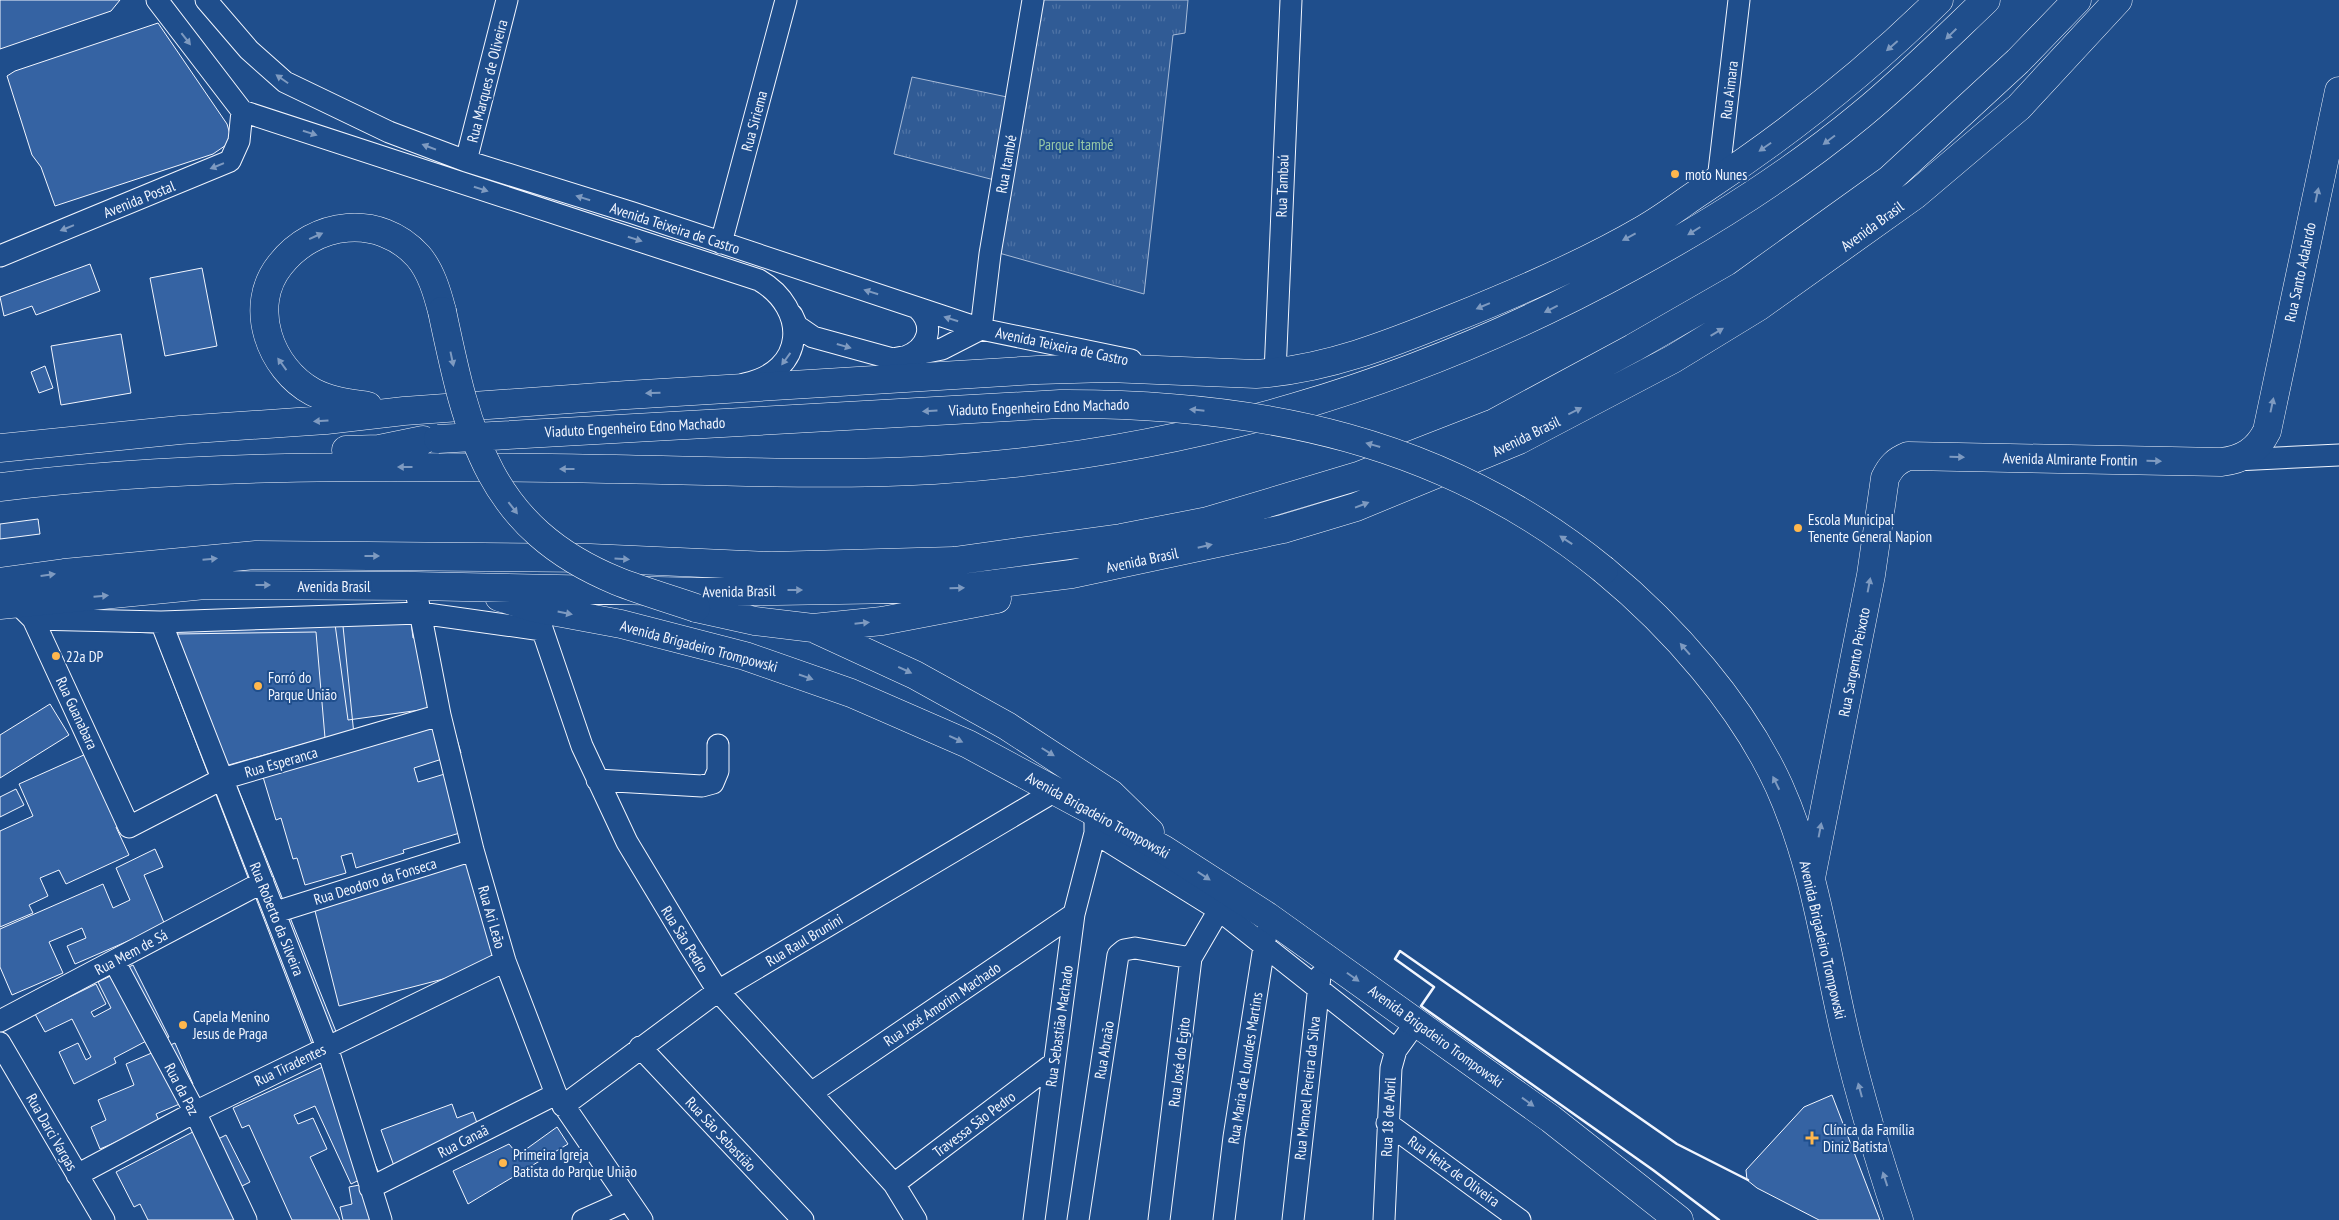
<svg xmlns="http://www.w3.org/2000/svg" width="2339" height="1220" viewBox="0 0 2339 1220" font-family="'PT Sans Narrow',sans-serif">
  <defs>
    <pattern id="park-tufts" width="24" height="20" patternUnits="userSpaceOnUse" patternTransform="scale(1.25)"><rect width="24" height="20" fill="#305b95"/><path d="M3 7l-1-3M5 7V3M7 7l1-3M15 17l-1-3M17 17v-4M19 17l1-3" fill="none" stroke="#4e73a5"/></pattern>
  </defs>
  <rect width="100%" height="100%" fill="#1f4e8c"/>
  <path fill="url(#park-tufts)" stroke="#a8bbd7" d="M1025,0h163l-3,33 -12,2 -29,259 -145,-41 3,-71 -108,-28 18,-77 95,20z"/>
  <path fill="#3563a3" stroke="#f2f6ff" d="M0,0h120l-9,11 -111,38z
    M158,23l69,101 5,17 -19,13 -158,52 -14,-39 -9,-12 -25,-79 8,-5z
    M90,264l10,27 -64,24 -4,-9 -28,10 -4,-19z
    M202,268l15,78 -52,10 -15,-78z
    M121,334l10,59 -70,12 -10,-59z
    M45,366l8,22 -14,5 -8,-21z
    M38,519l2,15 -40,5v-15z
    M410,614l3,24 19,-3 10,72 -94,13 -13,-96z
    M343,626l11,109 -123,36 106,263 -25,10 -158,-411 -72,-3z
    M316,632l9,106 -100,28 -49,-132z
    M50,704l19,31 -69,43v-43z
    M448,710l13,43 -47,15 4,14 40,-12 15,59 -70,21 1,3 -48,15 -4,-15 -11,3 5,17 -41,12 -8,-27 -4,1 -12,-41 -5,2 -16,-53z
    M86,754l34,72 -4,1 13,28 -63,29 -7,-14 -19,8 8,18 -19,9 4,8 -33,14v-96l33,-15 -14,-32z
    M16,789l8,16 -24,12v-20z
    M155,849l8,18 -19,8 21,50 -90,39 -8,-18 19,-8 -4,-10 -33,14 14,31 -51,22 -12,-28v-38l103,-45 10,24 17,-8 -14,-32z
    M479,860l26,103 -166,43 -26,-103z
    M133,965l36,72 -14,7 -3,-6 -38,20 2,5 -42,21 -15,-32 19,-9 8,17 5,-3 -19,-38 -27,13 -10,-18 61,-30 10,20 -15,8 3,5 17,-9 -13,-26z
    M175,1043l18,41 -9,4 5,12 -33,14 4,9 -60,26 -9,-22 15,-7 -8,-20 36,-15 -8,-21z
    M329,1064l49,107 -27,13 -36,-78 -21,9 4,9 15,-6 14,31 -17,8 30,63h-48l-43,-95 -7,3 -9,-20z
    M1832,1095l48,125h-61l-62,-32 -10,-8 -1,-10 58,-63z
    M452,1104l5,14 16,-6 8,22 -87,32 -13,-36z
    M210,1123l8,16 8,-4 24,47 -16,8 15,30h-101l-8,-16 -6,3 -18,-35z
    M557,1127l11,17 -100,60 -15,-33 56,-27 9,11z
    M380,1181l6,39h-43l-3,-13 12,-3 -3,-17z"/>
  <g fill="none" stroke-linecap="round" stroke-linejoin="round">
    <g stroke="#f2f6ff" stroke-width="23">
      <path id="minor" d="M157,0l85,111 517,169c50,29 47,92 -15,104
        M206,0l43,50 36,32 104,50 77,29 167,52 348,116 150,31
        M466,161l41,-161
        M1718,180l21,-180
        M721,243l65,-243
        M0,256l230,-95 9,-20 3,-30
        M792,315l5,11 16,11 80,22 49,-10 39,-20 9,-75 43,-254
        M905,357c23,-8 31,-32 12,-49
        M1275,373l16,-373
        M2235,460l104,-5
        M415,586l25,129 33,135 32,111 51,133 86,126
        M17,603l16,16 96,208 93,-48 218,-64
        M535,608l47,138 45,96 62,103 29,46 176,193 22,36
        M33,619l128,3 259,-9 122,17
        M161,622l166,425 54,173
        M597,780l105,6 11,-3 5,-12v-26
        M1095,811v22l124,77 177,140
        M276,912l197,-62
        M114,961l81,151 51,108
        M0,1021l263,-139
        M0,1043l104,177
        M640,1047l163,173
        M811,1093l263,-179
        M563,1106l155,-115 337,-200
        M1387,1123l133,97
        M77,1175l118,-63 310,-151
        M894,1184l160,-121
        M370,1188l186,-94
        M583,1220l45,-20
        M1034,1220l40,-306 21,-81
        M1078,1220l40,-265 6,-5 11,-2 56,10
        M1159,1220l32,-262 28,-48
        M1224,1220l10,-83 32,-203
        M1293,1220l27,-244
        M1384,1220l7,-152 5,-18 21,-29"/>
    </g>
    <g stroke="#f2f6ff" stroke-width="29">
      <path id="highway" d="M368,406c-19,-3 -38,-5 -55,-14 -43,-23 -66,-86 -33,-127 34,-44 99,-52 138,-9 13,15 19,36 24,55
        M0,448l180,-18 146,-10 78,-9 223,-16 411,-25 70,-2 148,6c69,-4 134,-30 198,-56 65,-26 130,-54 190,-89 21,-12 40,-27 60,-40 85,-56 163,-118 235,-189
        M346,450l33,-1 44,-9
        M0,487c204,-25 410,-21 615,-18 106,2 212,7 319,1 249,-16 478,-83 697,-203 81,-44 159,-93 230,-152 44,-36 84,-76 125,-115
        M1604,570c68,56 138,135 175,216 36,80 47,168 67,252 15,62 33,122 53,182
        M0,582l64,-9 192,-18 334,3 181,8 183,-5 167,-23 87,-17 150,-45 136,-53 139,-75 108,-62 149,-107 128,-118 59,-61
        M499,597l36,11 86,16 124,32 106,37 117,51 195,105 104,67 284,203 128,101
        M0,605l205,-20 210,1 292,6 256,-4 109,-14 211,-45 73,-22 163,-67 154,-81 85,-52 157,-112 104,-88 99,-107
        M696,608l59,13 58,7 69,-7 115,-22
        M813,628l102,47 92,51 104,68 39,38
        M1811,878l60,-303 14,-97c6,-12 11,-17 23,-22l313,6c21,-2 36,-11 46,-31l72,-340"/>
    </g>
    <use href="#minor" stroke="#1f4e8c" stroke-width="21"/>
    <use href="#highway" stroke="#1f4e8c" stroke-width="28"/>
    <g stroke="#f2f6ff" stroke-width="29" stroke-linecap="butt">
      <path id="highway-bridge" d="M442,311c26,124 46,217 175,270 25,10 53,18 79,27
        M438,439l622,-35c200,-1 385,36 544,166"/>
    </g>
    <use href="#highway-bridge" stroke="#1f4e8c" stroke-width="28"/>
    <path stroke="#f2f6ff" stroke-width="2.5" d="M1719,1220l-66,-50 -232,-164 13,-19 -39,-28 5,-8 277,193 71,36"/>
  </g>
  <defs><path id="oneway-solid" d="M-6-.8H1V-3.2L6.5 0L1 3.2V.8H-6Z" transform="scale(1.25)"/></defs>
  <g fill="#7e9ac0">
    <use href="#oneway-solid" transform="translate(1951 34) rotate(136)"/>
    <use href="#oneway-solid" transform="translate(186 39) rotate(52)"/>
    <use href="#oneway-solid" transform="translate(1892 46) rotate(139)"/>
    <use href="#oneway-solid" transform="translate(282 79) rotate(-145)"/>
    <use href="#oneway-solid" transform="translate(310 133) rotate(18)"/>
    <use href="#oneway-solid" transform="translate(1829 140) rotate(143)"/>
    <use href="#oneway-solid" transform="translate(429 147) rotate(-159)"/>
    <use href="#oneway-solid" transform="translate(1765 147) rotate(145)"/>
    <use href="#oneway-solid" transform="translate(217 166) rotate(158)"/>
    <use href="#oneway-solid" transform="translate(481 189) rotate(18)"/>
    <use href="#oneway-solid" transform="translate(2317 195) rotate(-78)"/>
    <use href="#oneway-solid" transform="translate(583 198) rotate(-163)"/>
    <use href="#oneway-solid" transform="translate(67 228) rotate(158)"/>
    <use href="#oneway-solid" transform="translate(1694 231) rotate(148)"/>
    <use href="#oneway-solid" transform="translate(316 236) rotate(-24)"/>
    <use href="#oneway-solid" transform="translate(1629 237) rotate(152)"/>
    <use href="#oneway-solid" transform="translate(635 239) rotate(18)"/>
    <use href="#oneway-solid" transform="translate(871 292) rotate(-162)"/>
    <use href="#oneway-solid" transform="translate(1483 306) rotate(157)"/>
    <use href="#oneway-solid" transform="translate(1551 309) rotate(153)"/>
    <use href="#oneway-solid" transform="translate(951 319) rotate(-162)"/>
    <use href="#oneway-solid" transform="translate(1717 332) rotate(-31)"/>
    <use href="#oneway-solid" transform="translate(844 346) rotate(16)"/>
    <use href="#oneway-solid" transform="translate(452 359) rotate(78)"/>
    <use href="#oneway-solid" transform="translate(786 359) rotate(126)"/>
    <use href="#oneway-solid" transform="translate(282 364) rotate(-126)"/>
    <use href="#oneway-solid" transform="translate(653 393) rotate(178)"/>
    <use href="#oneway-solid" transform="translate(2272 405) rotate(-78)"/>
    <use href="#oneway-solid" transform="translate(1197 410) rotate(-174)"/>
    <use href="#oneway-solid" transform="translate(930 411) rotate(177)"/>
    <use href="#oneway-solid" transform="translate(1575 411) rotate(-27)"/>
    <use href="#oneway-solid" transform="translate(321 421) rotate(176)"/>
    <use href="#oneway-solid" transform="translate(1373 445) rotate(-164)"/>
    <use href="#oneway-solid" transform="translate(1957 457) rotate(1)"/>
    <use href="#oneway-solid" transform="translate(2154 461) rotate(1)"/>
    <use href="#oneway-solid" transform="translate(405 467) rotate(-180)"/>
    <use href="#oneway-solid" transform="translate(567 469) rotate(-180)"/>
    <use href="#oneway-solid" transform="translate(1362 505) rotate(-21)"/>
    <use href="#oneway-solid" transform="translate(513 508) rotate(52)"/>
    <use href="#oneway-solid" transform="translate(1566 540) rotate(-147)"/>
    <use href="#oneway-solid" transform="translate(1205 546) rotate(-13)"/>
    <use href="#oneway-solid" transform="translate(372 556)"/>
    <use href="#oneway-solid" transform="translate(210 559) rotate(-5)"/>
    <use href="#oneway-solid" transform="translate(622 559) rotate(3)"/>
    <use href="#oneway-solid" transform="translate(48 575) rotate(-8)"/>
    <use href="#oneway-solid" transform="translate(263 585)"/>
    <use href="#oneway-solid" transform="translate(1869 585) rotate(-79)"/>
    <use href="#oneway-solid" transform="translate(957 588) rotate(-2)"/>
    <use href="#oneway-solid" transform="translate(795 590)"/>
    <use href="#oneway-solid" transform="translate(101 596) rotate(-5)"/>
    <use href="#oneway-solid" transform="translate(565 613) rotate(11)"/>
    <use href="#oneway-solid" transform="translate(862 623) rotate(-6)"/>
    <use href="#oneway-solid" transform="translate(1685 649) rotate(-131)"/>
    <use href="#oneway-solid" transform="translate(905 670) rotate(25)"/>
    <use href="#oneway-solid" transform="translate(806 677) rotate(19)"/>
    <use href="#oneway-solid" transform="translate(956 739) rotate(25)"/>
    <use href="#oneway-solid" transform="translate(1048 752) rotate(32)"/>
    <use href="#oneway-solid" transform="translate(1776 783) rotate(-116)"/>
    <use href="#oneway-solid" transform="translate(1820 830) rotate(-79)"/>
    <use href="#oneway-solid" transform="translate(1204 876) rotate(33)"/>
    <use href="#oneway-solid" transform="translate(1353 977) rotate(35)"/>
    <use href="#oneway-solid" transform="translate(1860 1090) rotate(-105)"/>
    <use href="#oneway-solid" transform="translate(1528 1102) rotate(36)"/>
    <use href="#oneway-solid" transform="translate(1885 1179) rotate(-108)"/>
  </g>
  <g fill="#ffb74d" stroke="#1f4e8c" stroke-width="2">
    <circle cx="1675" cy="174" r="5"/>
    <circle cx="1798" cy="528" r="5"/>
    <circle cx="56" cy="656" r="5"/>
    <circle cx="258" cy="686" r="5"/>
    <circle cx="183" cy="1025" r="5"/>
    <path d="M1809.5 1130.5h5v5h5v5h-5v5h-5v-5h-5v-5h5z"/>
    <circle cx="503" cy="1163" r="5"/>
  </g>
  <g text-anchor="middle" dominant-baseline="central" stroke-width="4" stroke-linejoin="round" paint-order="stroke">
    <g font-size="15" fill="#f2f6ff" stroke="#1f4e8c">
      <text transform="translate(487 81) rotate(-76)">Rua Marques de Oliveira</text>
      <text transform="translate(1729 90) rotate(-83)">Rua Aimara</text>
      <text transform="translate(754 121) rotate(-75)">Rua Siriema</text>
      <text transform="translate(1006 164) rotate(-80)">Rua Itambé</text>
      <text transform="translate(1282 186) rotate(-88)">Rua Tambaú</text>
      <text transform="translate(139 199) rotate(-22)">Avenida Postal</text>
      <text transform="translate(1872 226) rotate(-36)">Avenida Brasil</text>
      <text transform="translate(675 228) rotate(18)">Avenida Teixeira de Castro</text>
      <text transform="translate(2300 272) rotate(-78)">Rua Santo Adalardo</text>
      <text transform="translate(1062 346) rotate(12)">Avenida Teixeira de Castro</text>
      <text transform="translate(1039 407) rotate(-2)">Viaduto Engenheiro Edno Machado</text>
      <text transform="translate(635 427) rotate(-3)">Viaduto Engenheiro Edno Machado</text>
      <text transform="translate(1526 436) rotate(-26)">Avenida Brasil</text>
      <text transform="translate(2070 459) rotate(1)">Avenida Almirante Frontin</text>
      <text transform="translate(1142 560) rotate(-12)">Avenida Brasil</text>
      <text x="334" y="586">Avenida Brasil</text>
      <text transform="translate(739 591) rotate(-1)">Avenida Brasil</text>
      <text transform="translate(699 646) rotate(15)">Avenida Brigadeiro Trompowski</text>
      <text transform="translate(1854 662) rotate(-79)">Rua Sargento Peixoto</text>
      <text transform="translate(77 713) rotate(65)">Rua Guanabara</text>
      <text transform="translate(281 762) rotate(-16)">Rua Esperanca</text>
      <text transform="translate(1098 815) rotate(29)">Avenida Brigadeiro Trompowski</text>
      <text transform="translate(375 881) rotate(-17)">Rua Deodoro da Fonseca</text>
      <text transform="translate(492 917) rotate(74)">Rua Ari Leão</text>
      <text transform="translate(277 919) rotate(68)">Rua Roberto da Silveira</text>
      <text transform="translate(685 939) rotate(58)">Rua São Pedro</text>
      <text transform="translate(804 940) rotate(-31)">Rua Raul Brunini</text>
      <text transform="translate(1823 940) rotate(77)">Avenida Brigadeiro Trompowski</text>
      <text transform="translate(131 952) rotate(-28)">Rua Mem de Sá</text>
      <text transform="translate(942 1004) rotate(-34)">Rua José Amorim Machado</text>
      <text transform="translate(1059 1026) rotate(-82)">Rua Sebastião Machado</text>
      <text transform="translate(1436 1036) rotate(36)">Avenida Brigadeiro Trompowski</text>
      <text transform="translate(1104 1050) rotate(-81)">Rua Abraão</text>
      <text transform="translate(1179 1062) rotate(-83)">Rua José do Egito</text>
      <text transform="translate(290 1065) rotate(-26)">Rua Tiradentes</text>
      <text transform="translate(1245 1068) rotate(-81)">Rua Maria de Lourdes Martins</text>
      <text transform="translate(1307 1088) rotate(-84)">Rua Manoel Pereira da Silva</text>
      <text transform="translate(182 1089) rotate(62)">Rua da Paz</text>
      <text transform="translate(1388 1117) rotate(-87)">Rua 18 de Abril</text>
      <text transform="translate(974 1124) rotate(-37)">Travessa São Pedro</text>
      <text transform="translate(52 1132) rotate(60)">Rua Darci Vargas</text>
      <text transform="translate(721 1134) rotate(47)">Rua São Sebastião</text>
      <text transform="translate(463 1141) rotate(-27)">Rua Canaã</text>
      <text transform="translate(1454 1171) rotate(36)">Rua Heitz de Oliveira</text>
    </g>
    <g font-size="15" fill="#97c8a6" stroke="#1f4e8c">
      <text x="1076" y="144">Parque Itambé</text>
    </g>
    <g font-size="15" fill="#f2f6ff" stroke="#1f4e8c" text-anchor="start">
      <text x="1685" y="174">moto Nunes</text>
      <text x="1808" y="519">Escola Municipal<tspan x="1808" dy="17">Tenente General Napion</tspan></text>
      <text x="66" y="656">22a DP</text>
      <text x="268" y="677">Forró do<tspan x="268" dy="17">Parque União</tspan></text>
      <text x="193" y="1016">Capela Menino<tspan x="193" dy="17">Jesus de Praga</tspan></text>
      <text x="1823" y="1129">Clínica da Família<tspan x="1823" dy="17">Diniz Batista</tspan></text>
      <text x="513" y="1154">Primeira Igreja<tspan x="513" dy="17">Batista do Parque União</tspan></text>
    </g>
  </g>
</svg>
